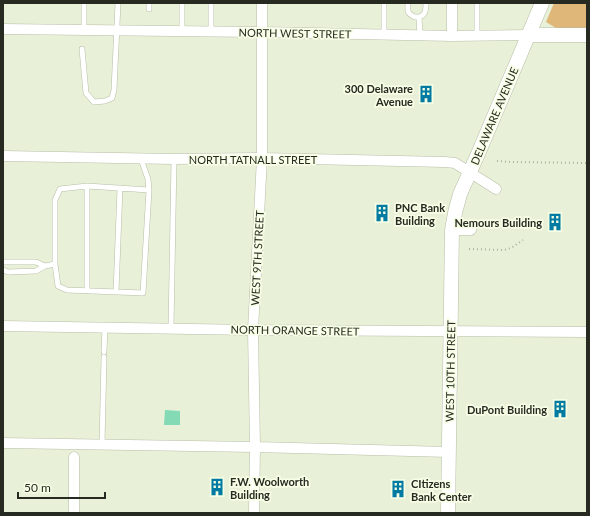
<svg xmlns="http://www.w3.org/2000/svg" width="590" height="516" viewBox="0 0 590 516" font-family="Lato,sans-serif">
  <rect width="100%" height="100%" fill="#e9f0d8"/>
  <path fill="#dfb779" d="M554,3h33v25h-31l-10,-6z"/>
  <path fill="#83dab5" d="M165,410l15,1v14h-16z"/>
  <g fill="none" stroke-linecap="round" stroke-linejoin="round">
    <g stroke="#b7bea7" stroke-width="6">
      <path id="lane" d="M211,3v28
        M408,3c0,3 -1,8 1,10 1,2 4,3 6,4 10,1 11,-6 11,-14
        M149,9v-6
        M419,17l1,18
        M84,30v-27
        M182,31v-28
        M384,34v-31
        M477,35v-32
        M82,49l4,44 8,9 11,-1 7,-3 2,-8 4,-87
        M141,159l7,20 1,11
        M87,186l62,4 -6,103 -76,-3 -9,-4 -3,-22v-64l5,-11z
        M3,262h33l9,4
        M3,270l5,2 28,-1 9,-5 10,-2
        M87,291v-105
        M116,292l4,-104
        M171,328l3,-169
        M104,352l1,-25
        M102,445l2,-88"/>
    </g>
    <g stroke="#b7bea7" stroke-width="11">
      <path id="street" d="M3,29l259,3 190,4 77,-1
        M452,36v-33
        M3,156l171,3 88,-1 183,4 10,1 41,26
        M452,230h19
        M3,326l250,4 334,2
        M3,443l252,4 194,5
        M74,513v-56
        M254,513l1,-66 -2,-117 9,-172v-155"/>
    </g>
    <g stroke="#b7bea7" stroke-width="15">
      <path id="secondary" d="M529,35h58
        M448,513l4,-283 3,-17 5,-19 18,-40 64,-151"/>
    </g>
    <path stroke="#acb29e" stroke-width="2" stroke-dasharray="1 3" stroke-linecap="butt" d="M497,161l14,1 76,1
      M469,249l35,1 7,-2 12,-8"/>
    <use href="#lane" stroke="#fff" stroke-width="5"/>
    <use href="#street" stroke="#fff" stroke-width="10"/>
    <use href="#secondary" stroke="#fff" stroke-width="14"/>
  </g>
  <defs>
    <g id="building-bare" transform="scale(1.38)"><path d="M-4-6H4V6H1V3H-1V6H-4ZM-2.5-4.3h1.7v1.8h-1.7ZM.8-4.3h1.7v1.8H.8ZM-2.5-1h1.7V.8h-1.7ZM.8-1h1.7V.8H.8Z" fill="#017ba2" stroke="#f6fee5" stroke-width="2.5" paint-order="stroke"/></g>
  </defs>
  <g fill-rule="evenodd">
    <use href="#building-bare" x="426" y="94"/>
    <use href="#building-bare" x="382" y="213"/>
    <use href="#building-bare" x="555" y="222"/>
    <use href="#building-bare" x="560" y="409"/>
    <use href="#building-bare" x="217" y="487"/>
    <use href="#building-bare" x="398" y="489"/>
  </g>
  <g text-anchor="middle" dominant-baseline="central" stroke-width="3.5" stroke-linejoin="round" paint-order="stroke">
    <g font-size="11" fill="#272a21" stroke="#f6fee5">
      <text transform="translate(295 33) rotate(1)">NORTH WEST STREET</text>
      <text transform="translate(494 116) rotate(-67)">DELAWARE AVENUE</text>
      <text x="253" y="159">NORTH TATNALL STREET</text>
      <text transform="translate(257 258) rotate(-87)">WEST 9TH STREET</text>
      <text transform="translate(295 330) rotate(1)">NORTH ORANGE STREET</text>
      <text transform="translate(450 371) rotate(-89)">WEST 10TH STREET</text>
    </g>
    <g font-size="11" font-weight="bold" fill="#272a21" stroke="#f6fee5" text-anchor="end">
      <text x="413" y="88">300 Delaware<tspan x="413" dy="13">Avenue</tspan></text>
      <text x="395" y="207" text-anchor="start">PNC Bank<tspan x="395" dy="13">Building</tspan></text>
      <text x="542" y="222">Nemours Building</text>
      <text x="547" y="409">DuPont Building</text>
      <text x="230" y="481" text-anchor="start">F.W. Woolworth<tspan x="230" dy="13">Building</tspan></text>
      <text x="411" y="483" text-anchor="start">CItizens<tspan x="411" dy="13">Bank Center</tspan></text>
    </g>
  </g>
  <rect width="590" height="516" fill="none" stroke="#272a21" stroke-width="8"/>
  <path d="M18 492v6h87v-6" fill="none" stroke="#272a21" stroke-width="2"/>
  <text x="24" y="492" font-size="12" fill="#272a21" stroke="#f6fee5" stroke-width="3" paint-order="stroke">50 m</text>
</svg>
